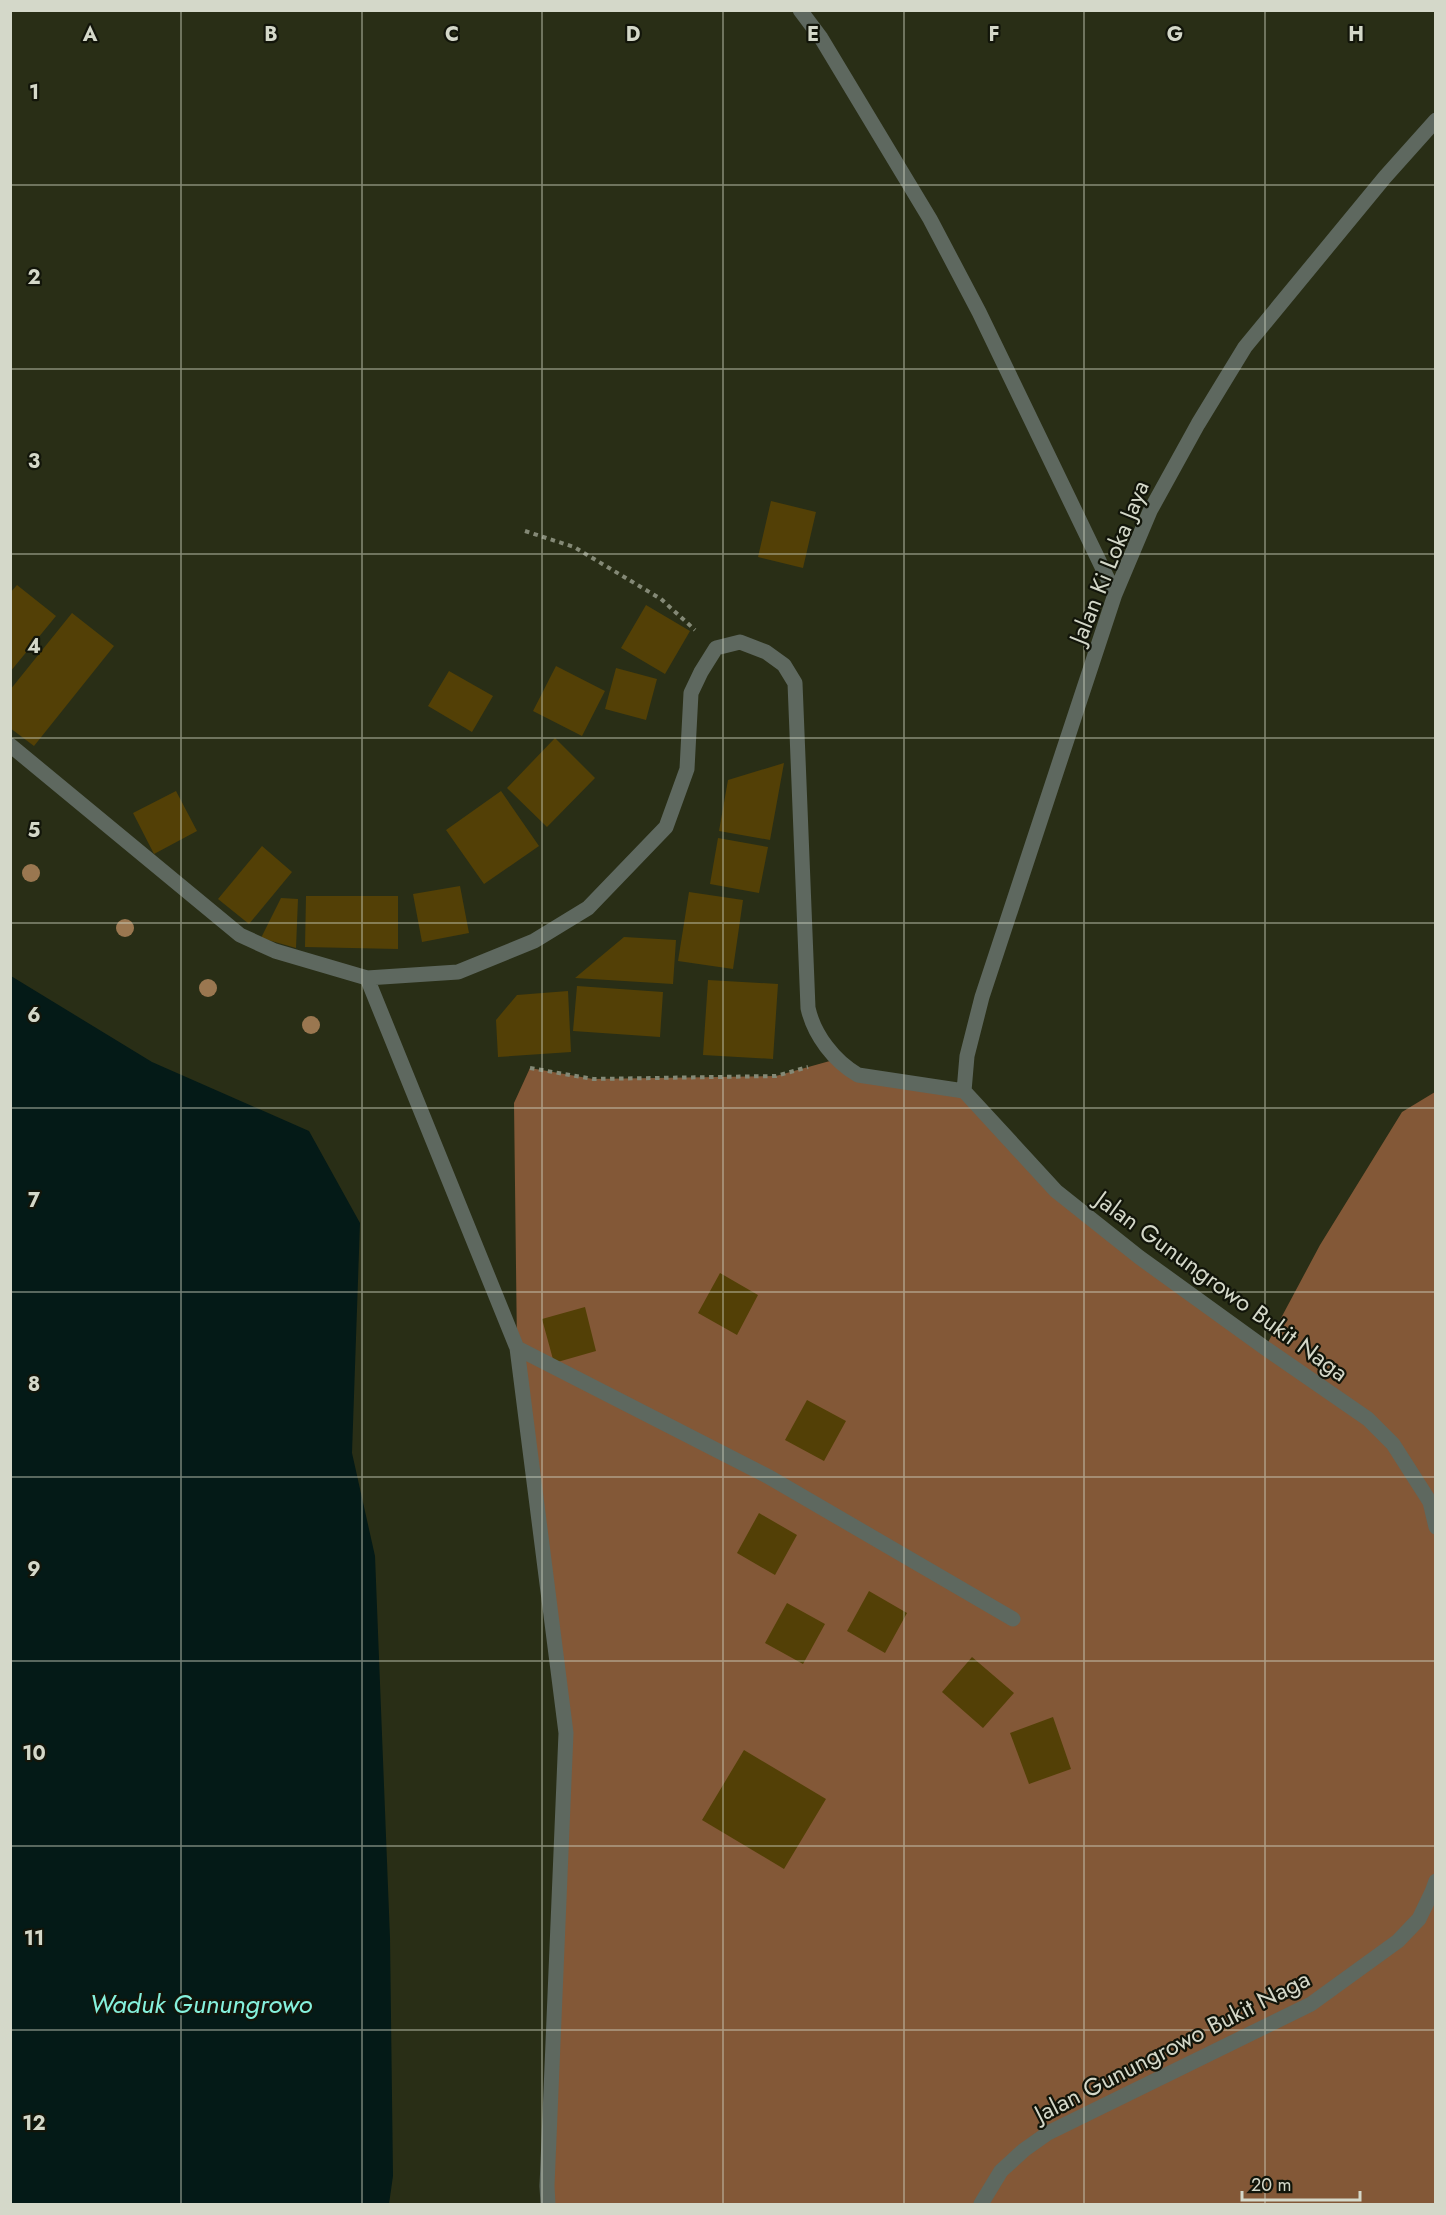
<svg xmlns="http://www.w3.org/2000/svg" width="1446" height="2215" viewBox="0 0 1446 2215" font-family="Jost,sans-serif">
  <rect width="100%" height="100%" fill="#292e16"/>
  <path fill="#835837" d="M837,1059l11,11 116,21 92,100 209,157 55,-103 82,-133 33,-20v1112h-887l18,-471 -49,-385 -3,-245 16,-35 63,11 183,-3z"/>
  <path fill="#041a17" d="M11,976l141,86 157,69 51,92 -8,230 23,103 15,382 3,238 -4,28h-378z"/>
  <path fill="#534006" d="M771,501l45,11 -13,56 -45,-11z
    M17,585l39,31 -46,56v-79z
    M646,605l44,26 -25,43 -44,-26z
    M72,613l42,33 -80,100 -24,-18v-38z
    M556,666l49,25 -23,45 -49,-25z
    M616,668l41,11 -11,41 -41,-11z
    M449,671l44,25 -21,36 -44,-26z
    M555,738l40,40 -48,49 -40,-39z
    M784,763l-14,77 -51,-9 9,-51z
    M176,791l21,40 -43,23 -21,-41z
    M501,791l38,55 -55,38 -38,-54z
    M718,838l50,9 -9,46 -49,-9z
    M262,846l30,26 -43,52 -31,-25z
    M460,886l9,47 -47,9 -9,-48z
    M689,892l54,8 -10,69 -55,-8z
    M306,896h92v53l-93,-2z
    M281,898l17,1 -2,49 -35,-10z
    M624,937l52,3 -3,44 -98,-6z
    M708,980l70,4 -5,75 -70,-4z
    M577,986l86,6 -3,45 -87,-6z
    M568,991l3,61 -73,5 -2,-37 21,-25z
    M720,1273l38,22 -21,40 -39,-22z
    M585,1307l11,44 -42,12 -12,-44z
    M807,1400l39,21 -22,40 -39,-21z
    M759,1513l38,22 -22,40 -38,-22z
    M869,1591l38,22 -22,40 -38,-22z
    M787,1603l38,21 -22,40 -38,-21z
    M972,1657l42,36 -31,35 -41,-36z
    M1053,1717l18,52 -42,15 -19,-51z
    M744,1750l82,49 -42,70 -82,-49z"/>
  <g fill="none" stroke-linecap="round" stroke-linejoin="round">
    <path stroke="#848976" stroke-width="4" stroke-dasharray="4.5 4.5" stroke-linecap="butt" d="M525,531l49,16 87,52 34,31
      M530,1068l63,11 183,-3 32,-9"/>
    <path stroke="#5e685f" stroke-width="15" d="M800,10l21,28 109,181 49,93 136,282
      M10,745l230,190 35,16 92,27 91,-6 76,-31 54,-33 78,-81 21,-58 4,-76 10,-21 15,-24 24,-6 26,10 18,13 11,18 13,325c6,27 26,53 50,67l106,16
      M367,978l150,370 49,385 -19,453 1,18
      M964,1091l3,-35 15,-59 133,-403 35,-83 48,-87 47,-77 140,-170 51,-57
      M964,1091l92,100 83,66 126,91 103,71 25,25 37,58 6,25
      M517,1348l252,129 244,142
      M981,2204l20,-33 23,-21 24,-17 263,-129 87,-63 21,-22 13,-27 4,-11"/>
  </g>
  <g fill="#9a7750">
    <circle cx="31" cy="873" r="9"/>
    <circle cx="125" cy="928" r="9"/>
    <circle cx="208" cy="988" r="9"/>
    <circle cx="311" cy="1025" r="9"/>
  </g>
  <path fill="none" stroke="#d4d8c9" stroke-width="1.5" stroke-opacity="0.55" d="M181,10v2194M362,10v2194M542,10v2194M723,10v2194M904,10v2194M1084,10v2194M1265,10v2194M10,185h1426M10,369h1426M10,554h1426M10,738h1426M10,923h1426M10,1108h1426M10,1292h1426M10,1477h1426M10,1661h1426M10,1846h1426M10,2030h1426"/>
  <g text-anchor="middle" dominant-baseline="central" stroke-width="4.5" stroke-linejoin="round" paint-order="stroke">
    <g font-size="24" fill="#d4d8c9" stroke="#12150a">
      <text transform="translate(1109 562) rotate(-68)">Jalan Ki Loka Jaya</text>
      <text transform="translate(1222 1286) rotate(36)">Jalan Gunungrowo Bukit Naga</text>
      <text transform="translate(1172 2046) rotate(-27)">Jalan Gunungrowo Bukit Naga</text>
    </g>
    <g font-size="26" font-style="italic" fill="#85f1dd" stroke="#12150a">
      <text x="201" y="2004">Waduk Gunungrowo</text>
    </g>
  </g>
  <g font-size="20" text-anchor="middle" font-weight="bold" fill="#d4d8c9" stroke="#12150a" stroke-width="4.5" stroke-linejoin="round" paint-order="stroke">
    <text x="90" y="41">A</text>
    <text x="271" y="41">B</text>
    <text x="452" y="41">C</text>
    <text x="633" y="41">D</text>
    <text x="813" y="41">E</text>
    <text x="994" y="41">F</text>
    <text x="1175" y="41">G</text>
    <text x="1356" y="41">H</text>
    <text x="34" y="99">1</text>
    <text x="34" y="284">2</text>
    <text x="34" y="468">3</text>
    <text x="34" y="653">4</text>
    <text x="34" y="837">5</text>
    <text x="34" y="1022">6</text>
    <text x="34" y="1207">7</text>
    <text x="34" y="1391">8</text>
    <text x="34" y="1576">9</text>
    <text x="34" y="1760">10</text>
    <text x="34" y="1945">11</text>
    <text x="34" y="2130">12</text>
  </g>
  <rect width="1446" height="2215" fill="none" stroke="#d4d8c9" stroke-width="24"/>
  <path d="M1242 2191v9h118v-9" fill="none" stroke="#d4d8c9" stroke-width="3"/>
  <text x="1251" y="2191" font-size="18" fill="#d4d8c9" stroke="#12150a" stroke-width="4.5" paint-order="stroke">20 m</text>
</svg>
